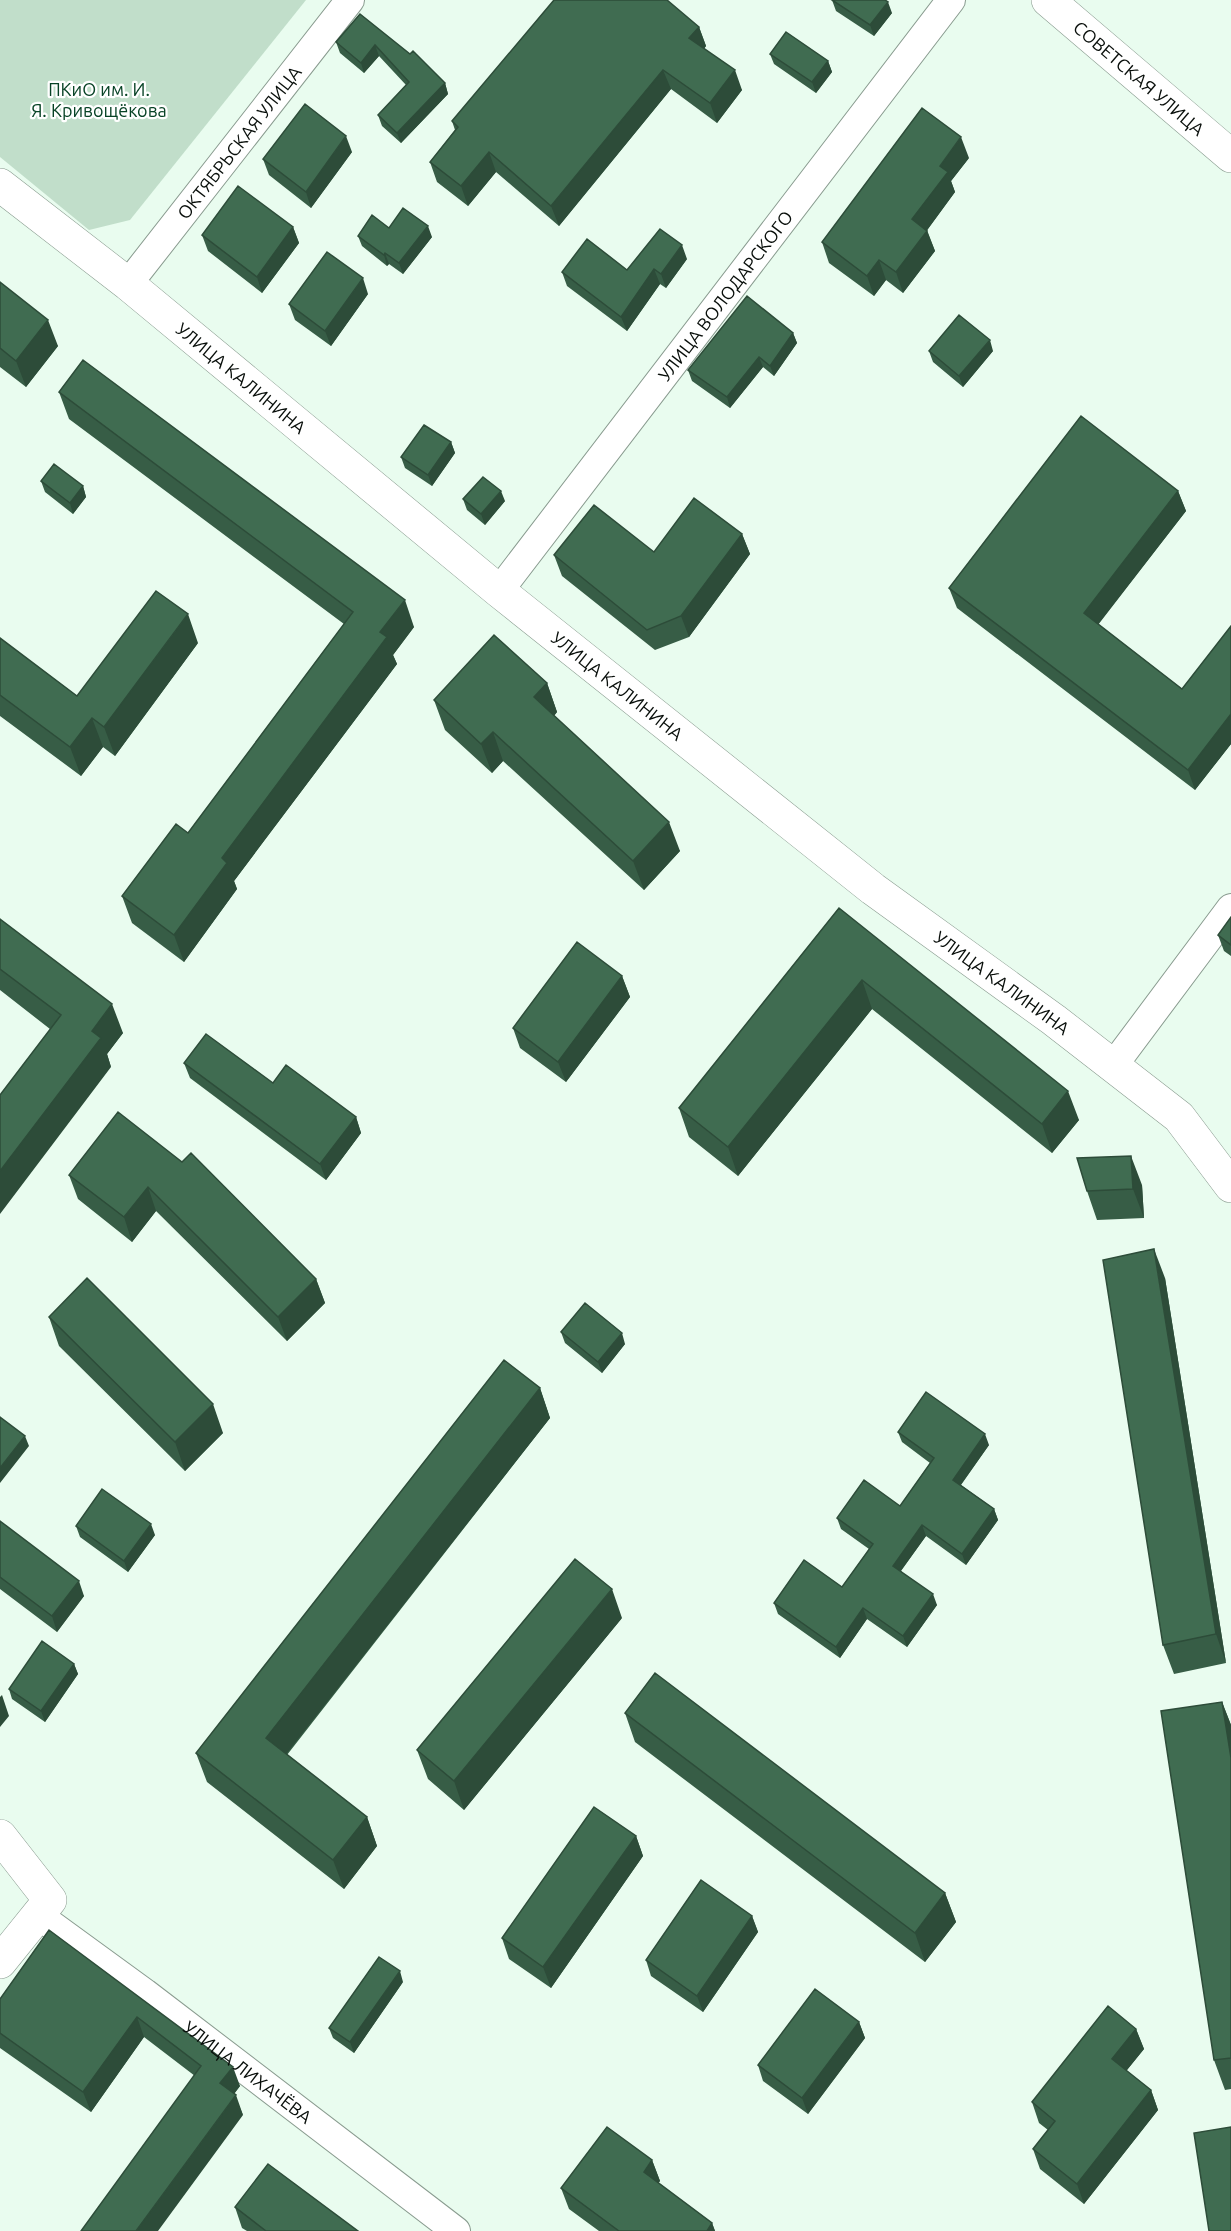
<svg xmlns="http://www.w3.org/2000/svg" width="1231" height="2231" viewBox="0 0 1231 2231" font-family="Ubuntu,sans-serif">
  <rect width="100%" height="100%" fill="#e9fcef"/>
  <path fill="#c1deca" d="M0,0h306l-176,220 -41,10 -89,-73z"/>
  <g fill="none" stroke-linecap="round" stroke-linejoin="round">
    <g stroke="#899b8f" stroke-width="30">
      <g id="minor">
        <path id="s1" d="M128,284l222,-284"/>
        <path id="s2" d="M499,591l452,-591"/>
        <path d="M1113,1066l118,-158"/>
        <path id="s3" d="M38,1915l107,78 311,238"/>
      </g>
    </g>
    <g stroke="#899b8f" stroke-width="34">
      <g id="tertiary">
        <path id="s4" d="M1048,0l183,156"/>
        <path d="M0,1836l50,64 -50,62"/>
      </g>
    </g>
    <g stroke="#899b8f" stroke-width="34">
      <g id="secondary">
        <path id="s5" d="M0,185l128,99 371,307 374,298 181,131 125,97 52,69"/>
      </g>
    </g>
    <use href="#minor" stroke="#fff" stroke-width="28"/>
    <use href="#tertiary" stroke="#fff" stroke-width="33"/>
    <use href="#secondary" stroke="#fff" stroke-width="33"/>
  </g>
  <path fill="#375d46" d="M832,0l60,13 -18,23 -38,-25z
    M360,14l85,69 3,11 -47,49 -19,-17 -4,-11 28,-30 -27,-29 -15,17 -24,-20 -4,-11z
    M699,27l7,19 -2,3 38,41 -25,33 -46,-34 -112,137 -63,-54 -28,34 -31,-24 -7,-20 25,-32 -3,-9z
    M770,54l58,7 4,11 -16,21 -42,-29z
    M352,152l-41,56 -42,-33 -6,-16z
    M969,158l-18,23 4,11 -28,38 8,21 -32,42 -17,-13 -12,16 -45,-33 -7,-21z
    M293,227l6,16 -37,50 -54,-42 -6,-16z
    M389,228l43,9 -29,37 -14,-10 -2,2 -25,-20 -4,-10z
    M687,259l-21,29 -6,-4 -33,47 -60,-45 -5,-14 65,-2z
    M0,282l58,64 -32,41 -26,-20z
    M368,294l-37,52 -36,-26 -6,-16z
    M793,333l4,10 -23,33 -11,-9 -33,41 -38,-27 -4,-11z
    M929,351h64l-30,36 -30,-25z
    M59,392l355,235 -21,28 4,9 -163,217 3,8 -53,73 -52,-39 -10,-27 66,-63 156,-209 -275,-205z
    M451,442l4,11 -23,33 -27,-18 -4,-11z
    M41,481l42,5 3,11 -13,17 -28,-22z
    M1178,491l8,20 -88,113 84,65 49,-63v118l-36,46 -238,-182 -8,-20z
    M463,499l42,2 -20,24 -18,-15z
    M742,534l8,20 -61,83 -34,13 -93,-74 -8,-21 100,-3z
    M0,638l77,58 121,-53 -83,113 -12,-9 -22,29 -81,-60z
    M547,683l10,29 -3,4 126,135 -36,39 -141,-129 -11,12 -47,-43 -11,-30z
    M839,908l240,212 -27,33 -180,-144 -134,167 -49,-39 -10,-29z
    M1231,917v39l-7,-5 -6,-16z
    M0,919l123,114 -16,21 4,13 -61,-38 -50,-39z
    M622,976l8,21 -64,85 -46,-34 -7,-20z
    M184,1063l89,20 83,34 5,16 -35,47 -136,-102z
    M182,1162l134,117 9,24 -38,38 -131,-130 -24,31 -54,-43 -9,-24z
    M1142,1185l2,33 -47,2 -10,-29z
    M1165,1278l61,385 -52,11 -11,-29z
    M49,1317l174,116 -38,38 -126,-125z
    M561,1332l64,12 -23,29 -37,-30z
    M540,1388l10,30 -263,337 80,62 10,29 -33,43 -137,-107 -11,-29z
    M898,1432l91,13 -28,40 33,24 4,11 -32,45 -40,-29 -25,35 36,34 -30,42 -40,-28 -27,39 -62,-44 -4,-11 68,-16 27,-38 -28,-20 -4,-11 63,-12 30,-43 -28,-21z
    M0,1521l84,75 -27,36 -57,-43z
    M76,1526l79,9 -27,37 -48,-35z
    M622,1618l-158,192 -36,-31 -11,-29z
    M74,1664l4,10 -33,48 -33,-23 -3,-10z
    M1222,1702l9,23v364l-6,1 -11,-30z
    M625,1713l320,180 11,29 -31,40 -290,-220z
    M636,1836l7,20 -92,132 -42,-29 -7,-21z
    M752,1916l6,16 -55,80 -52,-36 -5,-16z
    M49,1930l191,156 -6,8 9,21 -48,-39 -51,-39 -53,75 -91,-64v-49z
    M403,1982l-49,71 -21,-15 -4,-10z
    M859,2022l6,16 -57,76 -45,-33 -5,-16z
    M1136,2029l8,20 -18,22 25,19 7,20 -74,94 -44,-35 -7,-20 15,-19 -9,-7 -7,-21z
    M652,2160l8,21 -2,2 54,40 3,8h-116l-30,-22 -8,-21z
    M235,2207l123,24h-111l-5,-3z"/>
  <path fill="#2d4c39" d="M888,2l4,11 -18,23 -4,-11z
    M699,27l7,19 -10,12 -7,-20z
    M375,45l4,11 -15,17 -3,-10z
    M828,61l4,11 -16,21 -4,-11z
    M663,70l8,19 -112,137 -8,-20z
    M735,70l7,20 -25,33 -7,-20z
    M445,83l3,11 -47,49 -4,-10z
    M346,136l6,16 -41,56 -5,-16z
    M961,137l8,21 -18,23 4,11 -35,48 -8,-21 28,-53z
    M489,152l7,20 -28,34 -7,-20z
    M428,226l4,11 -29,37 -4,-11z
    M293,227l6,16 -37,50 -5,-16z
    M927,231l8,20 -32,42 -7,-21z
    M682,245l5,14 -21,29 -5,-14z
    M385,253l4,11 -2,2 -3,-11z
    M879,260l7,20 -12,16 -7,-20z
    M654,269l6,15 -33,47 -6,-14z
    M363,278l5,16 -37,52 -6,-15z
    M48,320l10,26 -32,41 -10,-26z
    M793,333l4,10 -23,33 -4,-10z
    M990,340l3,11 -30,36 -4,-11z
    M759,357l4,10 -33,41 -3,-11z
    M451,442l4,11 -23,33 -4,-11z
    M83,486l3,11 -13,17 -3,-11z
    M501,491l4,10 -20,24 -4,-11z
    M1178,491l8,20 -95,123 -7,-21z
    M742,534l8,20 -61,83 -8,-21z
    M405,600l9,27 -21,28 4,9 -163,217 3,8 -53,73 -10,-27 48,-77 158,-226z
    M188,614l10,29 -83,113 -11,-29z
    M547,683l10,29 -12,14 -11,-29z
    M1231,714v30l-36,46 -7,-20z
    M92,718l11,29 -22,29 -11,-29z
    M493,732l10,29 -11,12 -11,-29z
    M669,822l11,29 -36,39 -11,-29z
    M622,976l8,21 -64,85 -8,-20z
    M862,980l10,29 -134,167 -10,-29z
    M112,1004l11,29 -16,21 4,13 -111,147v-43l92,-140z
    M1068,1091l11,29 -27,33 -10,-29z
    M356,1117l5,16 -35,47 -6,-16z
    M1131,1156l11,29 2,33 -11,-29z
    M148,1187l8,24 -24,31 -8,-25z
    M1154,1249l11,29 61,385 -10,-29z
    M316,1279l9,24 -38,38 -9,-24z
    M622,1333l3,11 -23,29 -4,-11z
    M540,1388l10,30 -274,349 -10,-29z
    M213,1404l10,29 -38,38 -10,-29z
    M985,1434l4,11 -32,45 -4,-10z
    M25,1436l4,10 -29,37v-15z
    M994,1509l4,11 -32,45 -4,-11z
    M151,1524l4,11 -27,37 -4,-11z
    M922,1525l4,11 -29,40 -4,-10z
    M79,1581l5,15 -27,36 -5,-16z
    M612,1589l10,29 -158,192 -10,-29z
    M933,1594l4,11 -30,42 -4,-11z
    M863,1608l4,11 -27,39 -4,-11z
    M74,1664l4,10 -33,48 -4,-11z
    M2,1695l7,21 -9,11v-30z
    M1222,1702l9,23v33z
    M367,1817l10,29 -33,43 -11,-29z
    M636,1836l7,20 -92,132 -8,-21z
    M945,1893l11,29 -31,40 -10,-29z
    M752,1916l6,16 -55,80 -6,-16z
    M400,1971l3,11 -49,71 -4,-11z
    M137,2017l7,20 -53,75 -8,-20z
    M859,2022l6,16 -57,76 -6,-16z
    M1136,2029l8,20 -25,31 -7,-21z
    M233,2067l7,19 -13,17 -7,-20z
    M1151,2090l7,20 -74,94 -7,-20z
    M236,2095l7,20 -85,116h-22z
    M652,2160l8,21 -9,11 -7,-20z
    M712,2223l3,8h-8z"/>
  <path fill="#406c51" stroke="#2d4c39" stroke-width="1.5" d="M554,0h113l32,27 -10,11 46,32 -25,33 -47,-33 -112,136 -62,-54 -28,34 -31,-24 28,-35 -6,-6z
    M832,0h53l3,2 -18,23z
    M360,14l50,40 3,-3 32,32 -48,50 -19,-18 31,-33 -34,-37 -14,18 -25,-21z
    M786,32l42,29 -16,21 -42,-28z
    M305,104l41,32 -40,56 -43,-33z
    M922,108l39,29 -21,29 8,6 -36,47 15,12 -31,41 -17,-12 -12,16 -45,-34z
    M238,186l55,41 -36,50 -55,-42z
    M403,208l25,18 -29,37 -14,-10 -1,2 -26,-19 14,-21 17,13z
    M660,229l22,16 -21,29 -7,-5 -33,48 -59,-45 25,-33 40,31z
    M327,252l36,26 -38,53 -36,-27z
    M0,282l48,38 -32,41 -16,-13z
    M747,296l46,37 -23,33 -11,-9 -32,40 -39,-27z
    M959,315l31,25 -31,36 -30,-25z
    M83,360l322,240 -25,32 7,5 -165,221 5,5 -53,72 -52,-39 54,-72 12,9 165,-221 -294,-220z
    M1081,416l97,75 -94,122 98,76 49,-63v88l-43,56 -239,-182z
    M424,425l27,17 -23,33 -27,-18z
    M54,464l29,22 -13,17 -29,-22z
    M483,477l18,14 -20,23 -18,-15z
    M694,498l48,36 -61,82 -34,14 -93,-75 40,-50 60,47z
    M156,591l32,23 -84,113 -12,-9 -22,29 -70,-52v-57l77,58z
    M494,635l53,48 -13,14 135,125 -36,39 -140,-129 -12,12 -47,-44z
    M839,908l229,183 -26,33 -180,-144 -134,167 -49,-39z
    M1231,917v28l-13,-10z
    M0,919l112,85 -20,27 9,7 -101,133v-76l61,-80 -61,-46z
    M577,942l45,34 -64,86 -45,-34z
    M206,1034l67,49 13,-18 70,52 -36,47 -136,-101z
    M118,1112l64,50 9,-9 125,126 -38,38 -130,-130 -24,30 -55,-42z
    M1131,1156l2,33 -46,2 -10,-33z
    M1154,1249l62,385 -53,11 -60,-385z
    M87,1278l126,126 -38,38 -126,-125z
    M585,1303l37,30 -24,29 -37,-30z
    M504,1360l36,28 -274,350 101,79 -34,43 -137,-107z
    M926,1392l59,42 -32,46 41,29 -32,45 -40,-29 -29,41 40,28 -30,42 -40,-28 -27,39 -62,-44 30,-43 38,27 31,-43 -36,-26 27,-38 36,26 34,-48 -36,-26z
    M0,1417l25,19 -25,32z
    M102,1489l49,35 -27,37 -48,-35z
    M0,1521l79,60 -27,35 -52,-39z
    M575,1559l37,30 -158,192 -37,-31z
    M42,1641l32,23 -33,47 -32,-22z
    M655,1673l290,220 -30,40 -290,-220z
    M1222,1702l9,56v300l-17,2 -53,-349z
    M594,1807l42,29 -93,131 -41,-29z
    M701,1880l51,36 -55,80 -51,-36z
    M49,1930l184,137 -13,16 16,12 -100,136h-55l120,-165 -64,-49 -54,75 -83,-59v-34z
    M379,1957l21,14 -50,71 -21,-14z
    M815,1989l44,33 -57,76 -44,-33z
    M1108,2006l28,23 -24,30 39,31 -74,94 -44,-35 22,-28 -23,-19z
    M607,2127l45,33 -8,12 68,51 -5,8h-88l-58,-43z
    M1231,2127v104h-22l-15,-98z
    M268,2164l90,67h-92l-31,-24z"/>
  <g text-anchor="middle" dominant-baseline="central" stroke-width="4.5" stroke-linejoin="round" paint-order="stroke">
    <g font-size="18" fill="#080e0a" stroke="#fff">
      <text stroke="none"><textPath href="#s4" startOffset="120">СОВЕТСКАЯ УЛИЦА</textPath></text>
      <text stroke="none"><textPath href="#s1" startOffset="180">ОКТЯБРЬСКАЯ УЛИЦА</textPath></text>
      <text stroke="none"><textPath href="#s2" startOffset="372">УЛИЦА ВОЛОДАРСКОГО</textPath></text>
      <text stroke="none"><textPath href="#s5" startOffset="309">УЛИЦА КАЛИНИНА</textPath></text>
      <text stroke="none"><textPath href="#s5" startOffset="795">УЛИЦА КАЛИНИНА</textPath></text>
      <text stroke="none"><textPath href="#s5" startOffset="1281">УЛИЦА КАЛИНИНА</textPath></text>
      <text stroke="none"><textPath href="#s3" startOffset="262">УЛИЦА ЛИХАЧЁВА</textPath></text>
    </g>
    <g font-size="18" fill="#084326" stroke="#fff">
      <text x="99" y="89">ПКиО им. И.<tspan x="99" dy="21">Я. Кривощёкова</tspan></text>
    </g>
  </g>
</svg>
